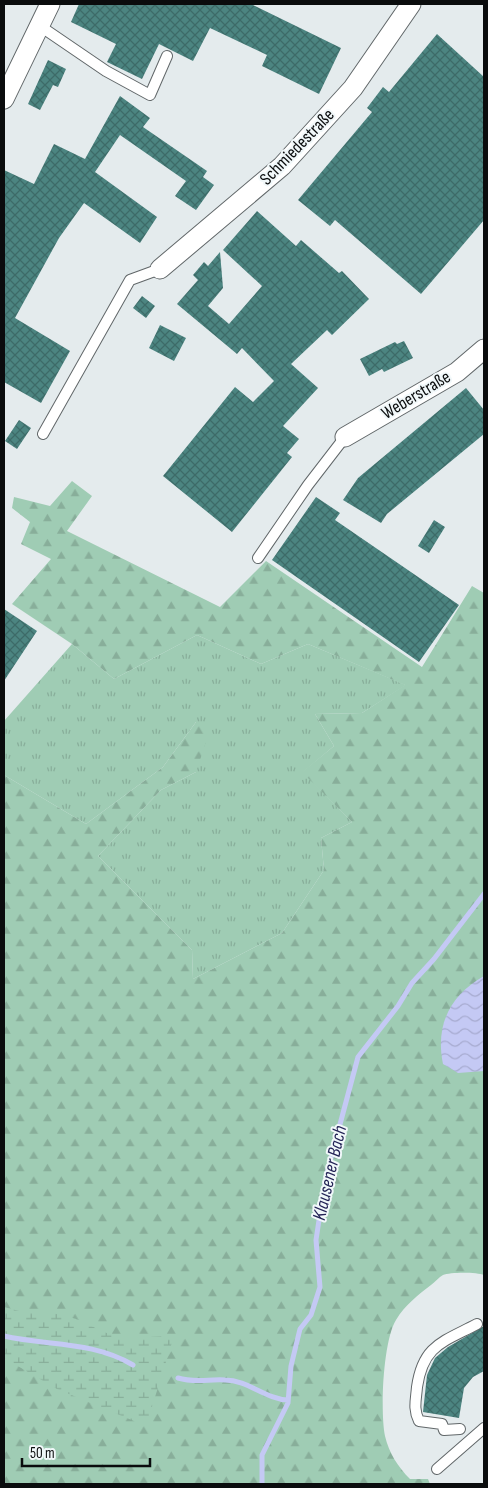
<svg xmlns="http://www.w3.org/2000/svg" width="488" height="1488" viewBox="0 0 488 1488" font-family="'Sofia Sans Condensed',sans-serif">
  <defs>
    <pattern id="grass-tufts" width="24" height="20" patternUnits="userSpaceOnUse" patternTransform="scale(1.25)"><rect width="24" height="20" fill="#9fccb4"/><path d="M3 7l-1-3M5 7V3M7 7l1-3M15 17l-1-3M17 17v-4M19 17l1-3" fill="none" stroke="#88ae9a"/></pattern>
    <pattern id="forest-firs" width="22" height="20" patternUnits="userSpaceOnUse" patternTransform="scale(1.25)"><rect width="22" height="20" fill="#9fccb4"/><path d="M5 1l3.5 6h-7zM16 11l3.5 6h-7z" fill="#88ae9a"/></pattern>
    <pattern id="wetland-marsh" width="20" height="14" patternUnits="userSpaceOnUse" patternTransform="scale(1.25)"><rect width="20" height="14" fill="#9fccb4"/><path d="M1 5h8M5 5V1M11 12h8M15 12V8" fill="none" stroke="#88ae9a"/></pattern>
    <pattern id="water-waves" width="16" height="10" patternUnits="userSpaceOnUse" patternTransform="scale(1.25)"><rect width="16" height="10" fill="#c4c9f4"/><path d="M0 5q4-4 8 0t8 0" fill="none" stroke="#a7abd0"/></pattern>
    <pattern id="building-cross-hatch" width="8" height="8" patternUnits="userSpaceOnUse" patternTransform="scale(1.25)"><rect width="8" height="8" fill="#4c8581"/><path d="M0 0l8 8M0 8l8-8" fill="none" stroke="#3d6b68"/></pattern>
  </defs>
  <rect width="100%" height="100%" fill="#e4ebed"/>
  <path fill="url(#grass-tufts)" d="M197,635l64,29 47,-20 98,41 -44,28 -47,1 19,32 -31,26 49,50 -31,16 3,32 -42,63 -89,46 -1,-29 -94,-94 63,-66 35,-18v-50l-33,45 -77,57 -82,-49v-54l68,-77 42,35z"/>
  <path fill="url(#forest-firs)" d="M72,481l20,15 -25,35 153,76 46,-46 156,106 50,-81 12,7v682c-7,-3 -34,-3 -41,0 -4,2 -8,7 -12,10 -13,10 -26,20 -35,35 -13,21 -16,91 -11,116 4,17 13,31 25,43h18l2,5h-426v-709l82,49 77,-57 33,-45 15,5 -15,45 -35,18 -63,66 94,94 1,29 89,-46 42,-63 -3,-32 31,-16 -50,-50 32,-26 -19,-32 47,-1 43,-28 -97,-41 -47,20 -64,-29 -83,44 -42,-35 -60,-40 39,-45 -30,-15 9,-22 -18,-14 2,-11 36,9z"/>
  <path fill="url(#wetland-marsh)" d="M4,1307l19,5 35,2 22,6 21,11 20,7 53,-2 -28,90 -89,-37 -53,-31z"/>
  <path fill="url(#water-waves)" d="M484,976v95l-26,2 -15,-9c-8,-39 7,-69 41,-88z"/>
  <g fill="none" stroke-linecap="round" stroke-linejoin="round">
    <path stroke="#c4c9f4" stroke-width="5" d="M4,1336c43,10 89,5 129,29
      M178,1378c16,5 31,1 47,2 23,0 40,19 63,20
      M262,1484v-29l26,-52 3,-37 9,-37 11,-14 9,-28 -4,-47 5,-33 6,-34 31,-116 40,-51 14,-23 22,-24 50,-65"/>
  </g>
  <path fill="url(#building-cross-hatch)" d="M79,4h172l90,44 -22,46 -57,-28 5,-11 -57,-27 -17,33 -34,-17 -17,35 -35,-17 9,-18 -45,-22z
    M437,34l47,43v143l-63,74 -86,-74 -5,6 -32,-26 74,-88 -5,-4 16,-21 6,5z
    M48,60l18,9 -8,18 -5,-2 -13,25 -12,-6z
    M120,96l30,22 -7,9 64,44 -4,6 11,8 -18,25 -21,-14 11,-15 -66,-46 -25,37 62,45 -17,26 -56,-40 -25,35 -44,80 55,33 -29,52 -37,-21v-212l30,14 20,-40 31,15z
    M257,211l39,35 5,-6 38,33 3,-2 27,28 -37,36 -5,-5 -36,34 27,24 -35,38 16,13 -12,14 5,4 -60,75 -69,-56 72,-89 18,15 21,-21 -32,-33 -5,6 -60,-50 21,-24 -5,-5 11,-13 4,4 12,-14 3,36 -15,18 21,18 33,-38 -39,-36z
    M142,296l13,10 -9,12 -13,-10z
    M160,325l26,13 -12,23 -25,-13z
    M404,341l9,17 -29,14 -2,-3 -13,7 -9,-17 35,-17 2,2z
    M466,388l18,22v24l-97,80 -6,9 -38,-23 15,-22z
    M19,420l12,8 -14,21 -12,-8z
    M316,497l24,16 -5,7 124,85 -40,57 -147,-102z
    M434,520l11,7 -16,26 -11,-7z
    M4,609l33,22 -33,50z
    M484,1326v45l-11,6 -9,11 -5,30 -36,-6 4,-37 8,-17 13,-11z"/>
  <g fill="none" stroke-linecap="round" stroke-linejoin="round">
    <g stroke="#616769" stroke-width="12">
      <path id="service" d="M40,26l66,45 44,24 17,-39
        M43,434l87,-154 30,-11
        M258,558l50,-73 37,-48
        M460,1429l-16,1 -2,-6 -23,-3c-6,-12 -3,-21 -2,-34 6,-42 26,-45 60,-63
        M437,1469l47,-41"/>
    </g>
    <g stroke="#616769" stroke-width="21">
      <path id="minor" d="M4,99l46,-95
        M160,269l122,-103 71,-78 58,-84
        M345,437l112,-65 27,-23"/>
    </g>
    <use href="#service" stroke="#fff" stroke-width="10"/>
    <use href="#minor" stroke="#fff" stroke-width="19"/>
  </g>
  <g text-anchor="middle" dominant-baseline="central" stroke-width="4" stroke-linejoin="round" paint-order="stroke">
    <g font-size="18" fill="#0a0c0d" stroke="#f1f8fa">
      <text transform="translate(297 147) rotate(-46)">Schmiedestraße</text>
      <text transform="translate(416 395) rotate(-31)">Weberstraße</text>
    </g>
    <g font-size="19" font-style="italic" fill="#232356" stroke="#f1f8fa">
      <text transform="translate(330 1173) rotate(-77)">Klausener Bach</text>
    </g>
  </g>
  <rect width="488" height="1488" fill="none" stroke="#0a0c0d" stroke-width="10"/>
  <path d="M22 1458v8h128v-8" fill="none" stroke="#0a0c0d" stroke-width="2.5"/>
  <text x="30" y="1458" font-size="15" fill="#0a0c0d" stroke="#f1f8fa" stroke-width="4" paint-order="stroke">50 m</text>
</svg>
